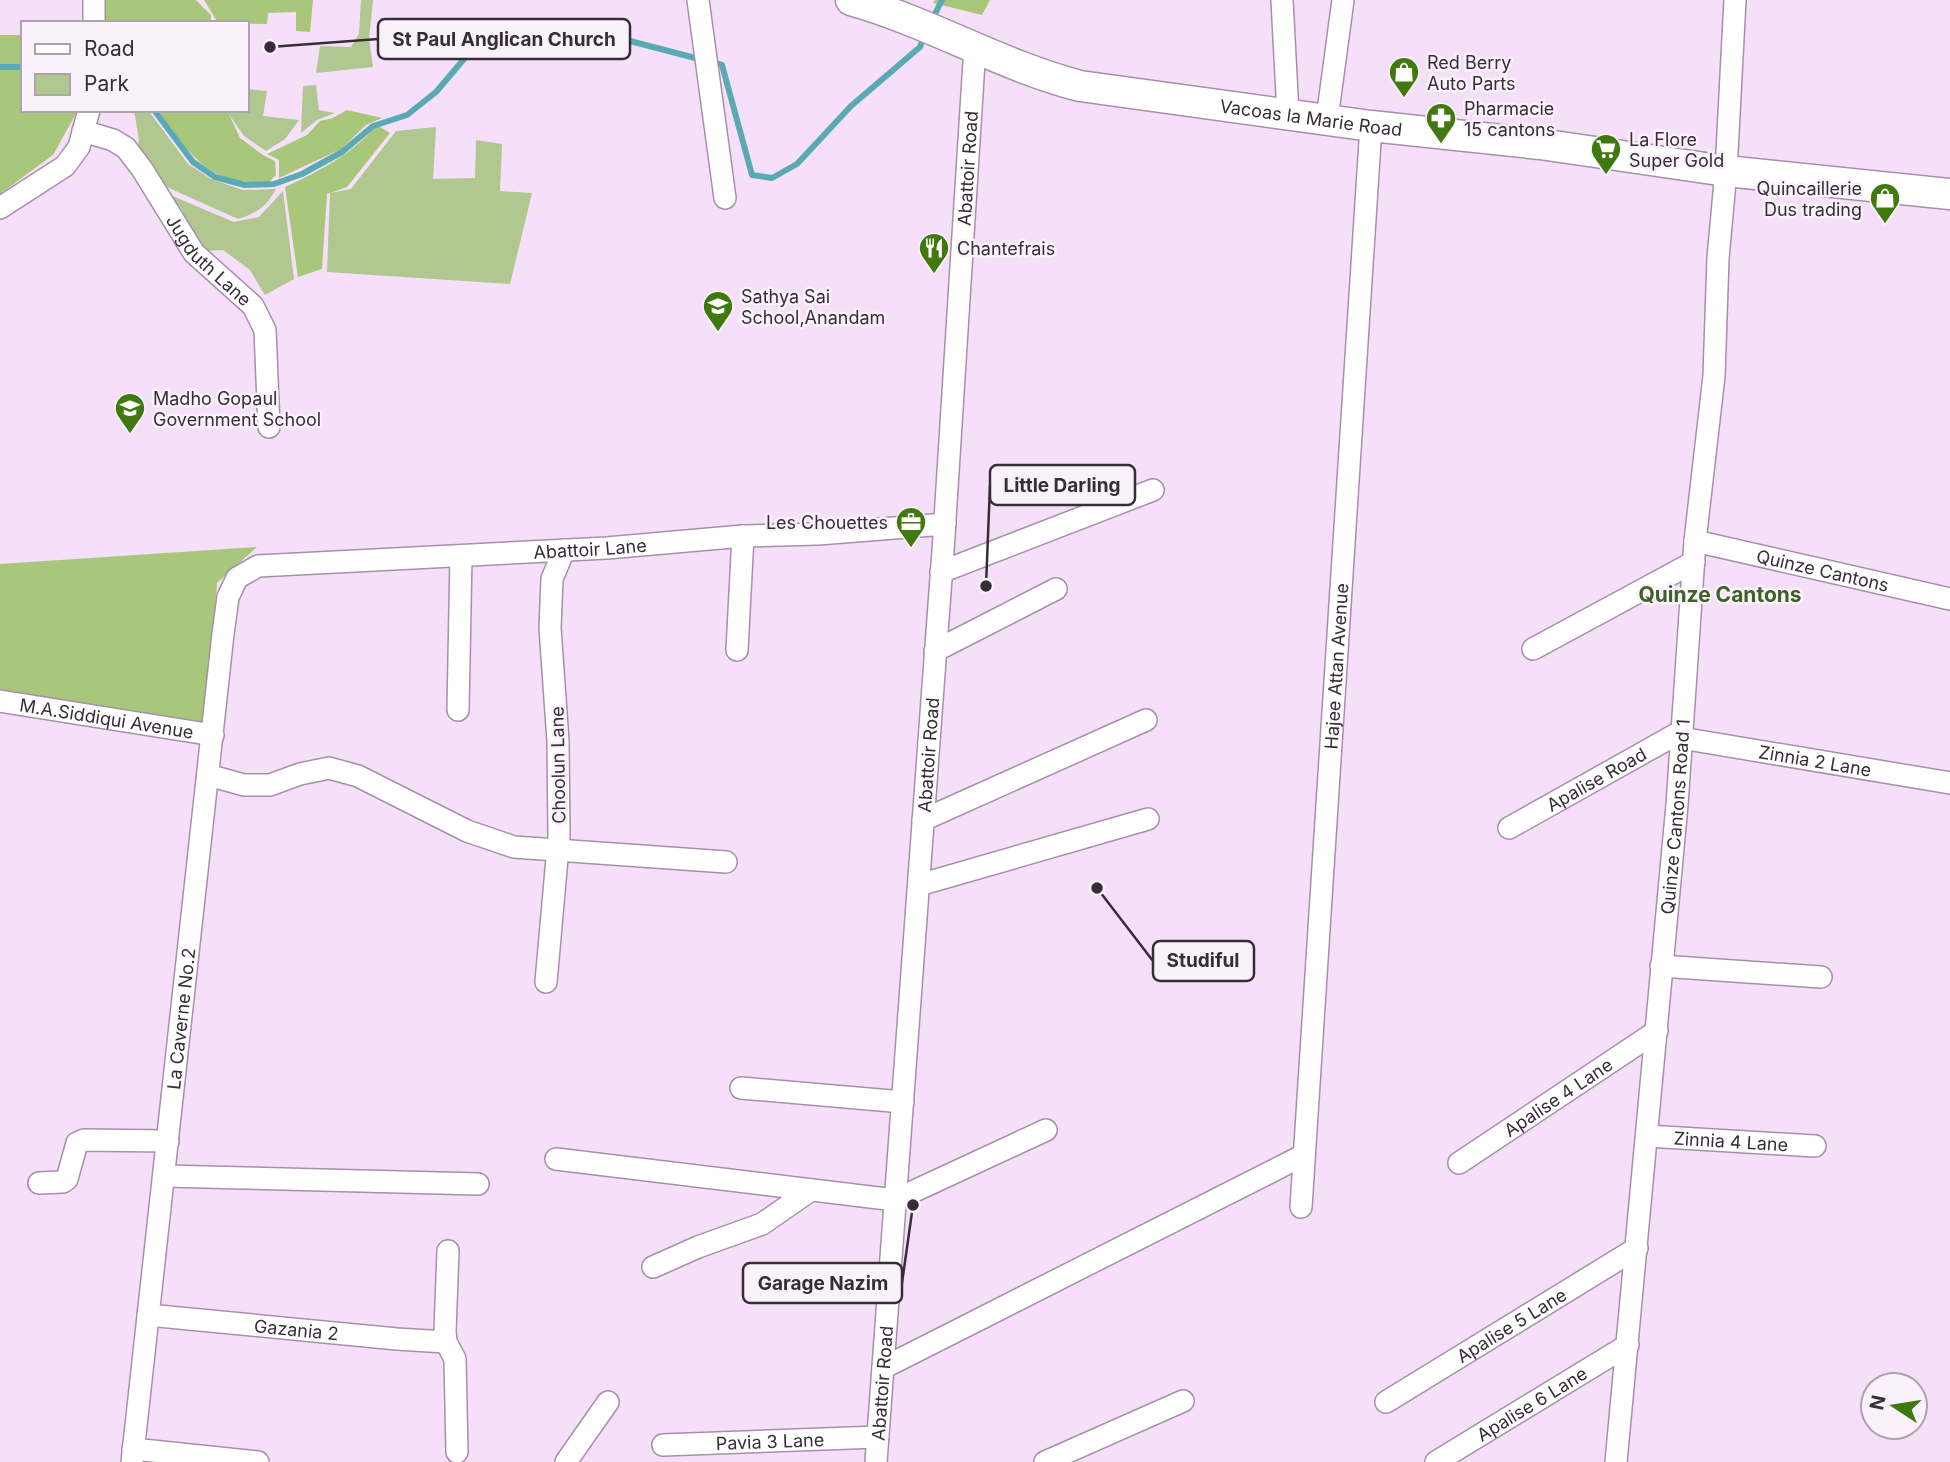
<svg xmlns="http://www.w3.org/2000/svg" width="1950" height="1462" viewBox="0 0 1950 1462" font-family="Inter,sans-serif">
  <rect width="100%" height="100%" fill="#f6dff9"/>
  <path fill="#b0c78f" d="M361,0h12l-4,39 4,28 -57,6 4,-27 31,1 8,-13z
    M316,85l3,25 16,3 -18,7 -16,13 2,-47z
    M247,89l20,2 -4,25 36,4 -14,19 -19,12 -22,-15 -18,-26h21z
    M134,110h14l40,54 23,15 32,11 33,-1c-10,18 -19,24 -38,30l-69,-31 -12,-9 -20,-27 2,-12z
    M436,127l-3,52 42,-1 1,-38 26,4 -2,47 32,2 -22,91 -183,-12 3,-79 21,-4 45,-58z
    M283,191l11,88 -29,16 -15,-25 -27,-20 -19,1 -24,-44 -10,-12 64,27 25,-5z"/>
  <path fill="#a8c77a" d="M99,0h97l15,15v8h-111z
    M204,0h109l-3,32 -14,-1v-19l-28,1 -1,11 -49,-1z
    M935,0h55l-8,15 -49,-12z
    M0,35h23v75h55l-25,45 -53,39z
    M158,110h69l13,28 23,17 12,6 1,14 -7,7c-62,4 -78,-27 -111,-72z
    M347,110l35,8 -16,7 -25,24 -62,29v-18l-12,-6 40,-19 13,-14 13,-3z
    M377,125l13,8 -43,54 -20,7 -5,75 -24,8 -13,-90c35,-16 67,-33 92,-62z
    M257,547l-40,36 -10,142 -207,-34v-127z"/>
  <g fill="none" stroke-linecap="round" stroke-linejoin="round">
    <path stroke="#5aaab4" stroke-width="6" d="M932,20l10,-20
      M0,67h23
      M154,110l39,52 22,15 30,8 29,-1 28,-10 40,-22 31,-26 34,-11 29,-23 34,-40 50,-24 35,-4 52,11 115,30 30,110 20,3 25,-14 54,-58 69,-59 4,-11"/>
    <g stroke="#a690a9" stroke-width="24">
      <g id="street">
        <path d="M94,0v23"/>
        <path d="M698,0l27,198"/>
        <path d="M1282,0l6,114"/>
        <path d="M1327,119l16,-119"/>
        <path id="s1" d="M83,131l30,9 13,8 16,21 52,84 59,53 12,24 4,97"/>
        <path d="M0,208l65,-42 14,-19 10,-37"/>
        <path id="s2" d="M1695,541l255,58"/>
        <path d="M941,572l212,-82"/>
        <path d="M1533,649l161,-87"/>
        <path d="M737,650l6,-114"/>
        <path d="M935,651l121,-62"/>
        <path id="s3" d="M0,701l213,34"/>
        <path d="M458,710l3,-154"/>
        <path id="s4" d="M1681,738l269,45"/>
        <path d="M208,775l36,10h26l30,-11 29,-6 29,8 109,55 47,16 212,15"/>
        <path d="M923,820l223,-100"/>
        <path id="s5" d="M1509,828l173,-97"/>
        <path d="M919,885l229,-66"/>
        <path d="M1661,966l160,11"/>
        <path d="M546,982l13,-146 -1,-95 -8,-113 2,-49 12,-29"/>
        <path d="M741,1088l162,14"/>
        <path id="s6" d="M1647,1136l168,10"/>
        <path d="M556,1159l339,41 151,-70"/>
        <path id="s7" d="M1459,1163l198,-132"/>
        <path d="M164,1176l314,8"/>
        <path d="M39,1183l24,-1 4,-3 10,-36 7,-3 84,1"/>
        <path id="s8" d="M1301,1207l70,-1081"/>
        <path d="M448,1251l-3,80 1,11 9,17 2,93"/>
        <path d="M653,1267l45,-20 64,-23 49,-34"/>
        <path id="s9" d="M148,1315l249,24 49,3"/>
        <path d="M883,1368l421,-213"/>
        <path id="s10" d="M1386,1402l251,-154"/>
        <path id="s11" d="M663,1445l215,-8"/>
        <path d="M133,1449l125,13"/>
        <path id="s12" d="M132,1462l91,-828 5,-37 9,-19 21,-12 349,-18 136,-12 75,-2 127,-10"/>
        <path d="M566,1462l42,-60"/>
        <path id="s13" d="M876,1462l67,-911 32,-505"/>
        <path d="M1045,1462l138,-61"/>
        <path id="s14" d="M1436,1462l192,-117"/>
        <path id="s15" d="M1616,1462l61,-657 18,-264 19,-165 4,-118 8,-87 9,-171"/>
      </g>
    </g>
    <g stroke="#a690a9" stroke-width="33">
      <g id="secondary">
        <path id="s16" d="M851,0c78,22 151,66 229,86l291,40 169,18 186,27 224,23"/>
      </g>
    </g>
    <use href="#street" stroke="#fff" stroke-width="21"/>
    <use href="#secondary" stroke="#fff" stroke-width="30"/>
  </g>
  <defs>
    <g id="shop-pin" transform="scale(1.575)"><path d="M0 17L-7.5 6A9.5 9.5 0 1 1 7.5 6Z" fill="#40790e" stroke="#fbf1fc"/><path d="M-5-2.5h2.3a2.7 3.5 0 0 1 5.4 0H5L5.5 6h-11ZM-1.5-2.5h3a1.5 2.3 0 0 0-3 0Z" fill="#fff"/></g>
    <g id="pharmacy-pin" transform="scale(1.575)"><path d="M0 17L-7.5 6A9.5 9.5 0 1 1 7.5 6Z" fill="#40790e" stroke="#fbf1fc"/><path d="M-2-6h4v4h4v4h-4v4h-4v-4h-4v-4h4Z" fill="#fff"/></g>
    <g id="supermarket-pin" transform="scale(1.575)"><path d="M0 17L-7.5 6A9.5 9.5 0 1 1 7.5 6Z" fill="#40790e" stroke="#fbf1fc"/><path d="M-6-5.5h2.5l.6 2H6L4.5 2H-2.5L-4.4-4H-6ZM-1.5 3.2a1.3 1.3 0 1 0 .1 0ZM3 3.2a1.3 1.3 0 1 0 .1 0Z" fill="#fff"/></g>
    <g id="restaurant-pin" transform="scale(1.575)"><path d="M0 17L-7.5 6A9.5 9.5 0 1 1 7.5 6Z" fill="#40790e" stroke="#fbf1fc"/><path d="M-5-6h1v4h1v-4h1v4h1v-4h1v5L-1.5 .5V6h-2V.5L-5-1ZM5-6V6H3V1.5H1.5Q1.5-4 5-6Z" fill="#fff"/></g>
    <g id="school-pin" transform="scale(1.575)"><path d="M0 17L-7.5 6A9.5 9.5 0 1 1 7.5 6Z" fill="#40790e" stroke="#fbf1fc"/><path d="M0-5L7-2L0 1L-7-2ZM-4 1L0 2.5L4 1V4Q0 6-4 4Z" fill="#fff"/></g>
    <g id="office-pin" transform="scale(1.575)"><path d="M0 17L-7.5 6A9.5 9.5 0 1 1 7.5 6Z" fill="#40790e" stroke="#fbf1fc"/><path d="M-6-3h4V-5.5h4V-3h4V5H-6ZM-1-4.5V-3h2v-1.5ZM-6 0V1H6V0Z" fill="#fff"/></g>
  </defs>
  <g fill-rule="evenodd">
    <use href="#shop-pin" x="1404" y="72"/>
    <use href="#pharmacy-pin" x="1441" y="118"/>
    <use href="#supermarket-pin" x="1606" y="149"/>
    <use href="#shop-pin" x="1885" y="198"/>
    <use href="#restaurant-pin" x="934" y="248"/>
    <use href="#school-pin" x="718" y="306"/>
    <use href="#school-pin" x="130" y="408"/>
    <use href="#office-pin" x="911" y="522"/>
  </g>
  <g text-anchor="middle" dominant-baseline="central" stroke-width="5" stroke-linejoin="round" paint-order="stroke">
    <g font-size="18" fill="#362d37" stroke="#fbf1fc" text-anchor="start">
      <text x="1427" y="62">Red Berry<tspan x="1427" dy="21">Auto Parts</tspan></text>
      <text x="1464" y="108">Pharmacie<tspan x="1464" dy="21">15 cantons</tspan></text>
      <text x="1629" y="139">La Flore<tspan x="1629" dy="21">Super Gold</tspan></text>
      <text x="1862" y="188" text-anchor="end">Quincaillerie<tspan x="1862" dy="21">Dus trading</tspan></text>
      <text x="957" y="248">Chantefrais</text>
      <text x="741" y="296">Sathya Sai<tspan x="741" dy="21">School,Anandam</tspan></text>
      <text x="153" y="398">Madho Gopaul<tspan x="153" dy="21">Government School</tspan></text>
      <text x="888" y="522" text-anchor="end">Les Chouettes</text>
    </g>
    <g font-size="18" fill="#362d37" stroke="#fbf1fc">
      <text stroke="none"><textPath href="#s16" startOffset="478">Vacoas la Marie Road</textPath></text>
      <text stroke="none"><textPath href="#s13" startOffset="1297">Abattoir Road</textPath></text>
      <text stroke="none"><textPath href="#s1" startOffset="187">Jugduth Lane</textPath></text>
      <text stroke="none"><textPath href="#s12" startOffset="1248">Abattoir Lane</textPath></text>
      <text stroke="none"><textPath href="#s2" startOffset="131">Quinze Cantons</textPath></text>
      <text stroke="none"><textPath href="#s8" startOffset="542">Hajee Attan Avenue</textPath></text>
      <text stroke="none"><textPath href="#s3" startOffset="108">M.A.Siddiqui Avenue</textPath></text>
      <text stroke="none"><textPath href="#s13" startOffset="709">Abattoir Road</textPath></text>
      <text stroke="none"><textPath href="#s4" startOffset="136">Zinnia 2 Lane</textPath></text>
      <text transform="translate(558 765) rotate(-91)">Choolun Lane</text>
      <text stroke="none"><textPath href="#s5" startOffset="100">Apalise Road</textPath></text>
      <text stroke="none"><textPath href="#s15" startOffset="648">Quinze Cantons Road 1</textPath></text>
      <text stroke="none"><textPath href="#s12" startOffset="446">La Caverne No.2</textPath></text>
      <text stroke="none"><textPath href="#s7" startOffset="119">Apalise 4 Lane</textPath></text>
      <text stroke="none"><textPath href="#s6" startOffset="84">Zinnia 4 Lane</textPath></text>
      <text stroke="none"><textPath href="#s10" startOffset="147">Apalise 5 Lane</textPath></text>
      <text stroke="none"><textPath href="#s9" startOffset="149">Gazania 2</textPath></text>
      <text stroke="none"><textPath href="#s13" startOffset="79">Abattoir Road</textPath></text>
      <text stroke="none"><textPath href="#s14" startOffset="112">Apalise 6 Lane</textPath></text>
      <text stroke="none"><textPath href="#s11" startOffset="107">Pavia 3 Lane</textPath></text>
    </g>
    <g font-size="21" font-weight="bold" fill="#3c6224" stroke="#fbf1fc">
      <text x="1720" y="594">Quinze Cantons</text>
    </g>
  </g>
  <path fill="none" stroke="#362d37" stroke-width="2.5" d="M270 47L378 39M986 586L990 485M1097 888L1153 961M913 1205L902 1283"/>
  <g fill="#362d37" stroke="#fbf1fc" stroke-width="2.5">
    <circle cx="270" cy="47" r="7"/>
    <circle cx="986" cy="586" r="7"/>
    <circle cx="1097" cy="888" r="7"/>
    <circle cx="913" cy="1205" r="7"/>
  </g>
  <g fill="#fbf1fc" stroke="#362d37" stroke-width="2.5">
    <rect x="378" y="19" width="252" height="40" rx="7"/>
    <rect x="990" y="465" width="145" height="40" rx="7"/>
    <rect x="1153" y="941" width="101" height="40" rx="7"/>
    <rect x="743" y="1263" width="159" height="40" rx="7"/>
  </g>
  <g font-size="19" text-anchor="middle" font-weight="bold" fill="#362d37">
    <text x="504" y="46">St Paul Anglican Church</text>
    <text x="1062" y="492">Little Darling</text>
    <text x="1203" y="967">Studiful</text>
    <text x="823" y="1290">Garage Nazim</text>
  </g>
  <rect x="21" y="21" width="228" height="91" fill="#fbf1fc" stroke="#aca3ad" stroke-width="2"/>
  <rect x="35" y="44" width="35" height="10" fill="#ffffff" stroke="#aca3ad" stroke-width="2"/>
  <text x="84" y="56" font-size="21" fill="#362d37">Road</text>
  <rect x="35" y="74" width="35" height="21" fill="#b0c78f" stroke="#aca3ad" stroke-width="2"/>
  <text x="84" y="91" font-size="21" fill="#362d37">Park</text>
  <g transform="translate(1894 1406) rotate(282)"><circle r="33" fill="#fbf1fc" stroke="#aca3ad" stroke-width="2"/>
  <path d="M0-5L12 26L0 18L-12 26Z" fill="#40790e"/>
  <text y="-10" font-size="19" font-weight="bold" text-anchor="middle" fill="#362d37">N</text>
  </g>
</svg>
